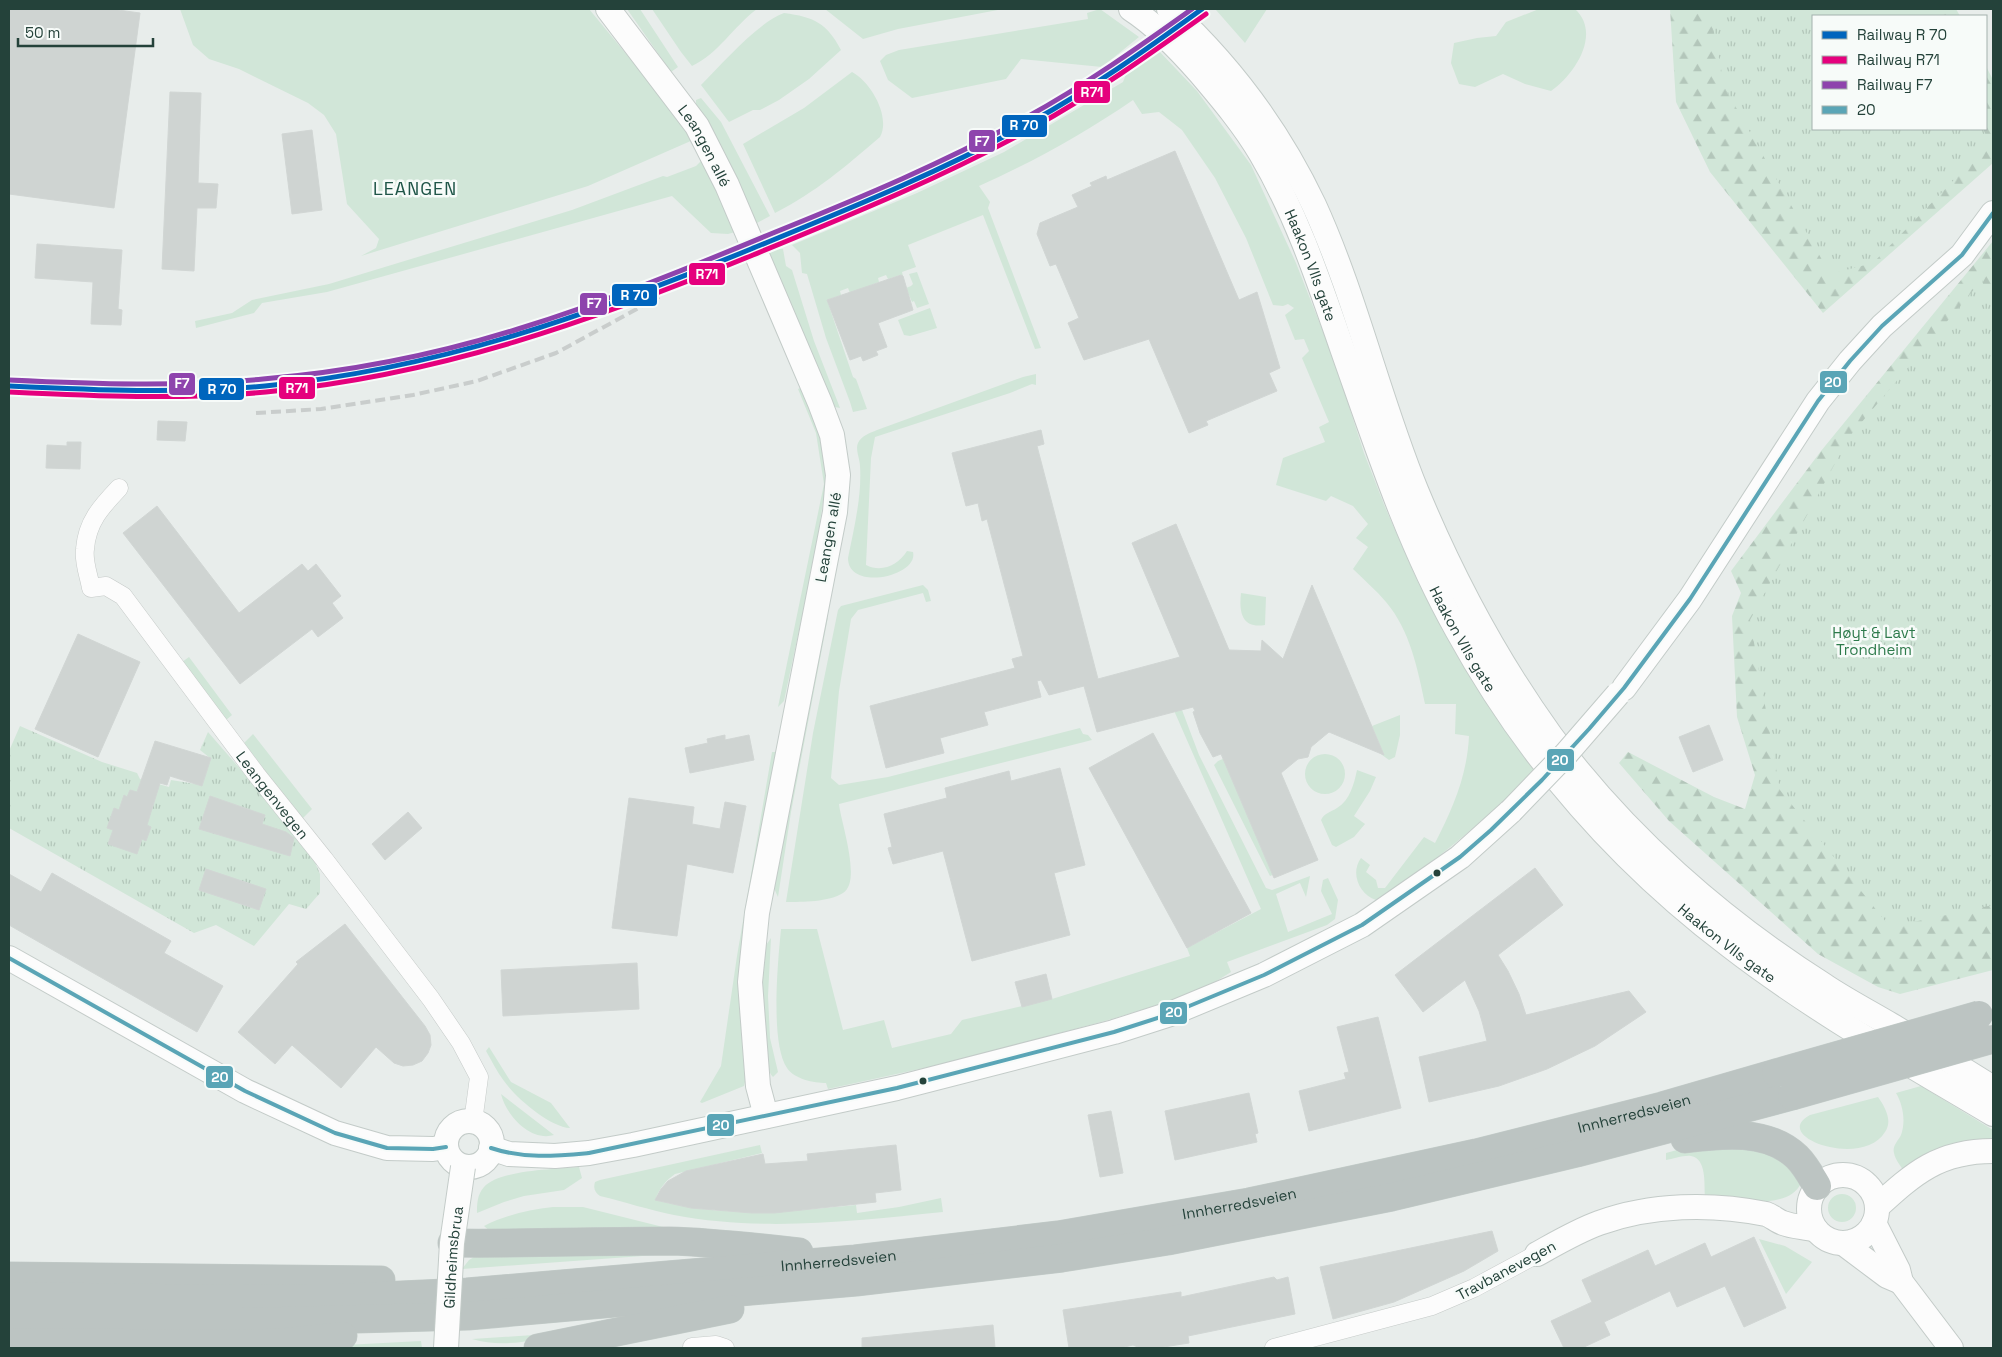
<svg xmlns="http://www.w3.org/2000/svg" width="2002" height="1357" viewBox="0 0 2002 1357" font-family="'Space Grotesk',sans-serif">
  <defs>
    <pattern id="forest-firs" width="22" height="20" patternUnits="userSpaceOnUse" patternTransform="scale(1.25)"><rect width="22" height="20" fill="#d1e6d8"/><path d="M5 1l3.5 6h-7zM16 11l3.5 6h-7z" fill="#b3c6ba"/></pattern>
    <pattern id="park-tufts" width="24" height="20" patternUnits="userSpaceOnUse" patternTransform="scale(1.25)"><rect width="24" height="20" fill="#d1e6d8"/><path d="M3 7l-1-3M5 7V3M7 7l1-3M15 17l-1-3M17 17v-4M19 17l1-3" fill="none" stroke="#b3c6ba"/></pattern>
  </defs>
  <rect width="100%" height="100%" fill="#e8edeb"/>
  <path fill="#d1e6d8" d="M180,9h409l81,98 23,33 -105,46 -227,70 15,-8 3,-9 -32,-35 -11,-70 -12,-19 -16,-12 -69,-34 -30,-10 -16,-14z
    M627,9h13l38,58 -7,5z
    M652,9h105c-23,17 -39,45 -65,57l-11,-14z
    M825,9h178l-105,20 -35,10z
    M1100,9l39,28 -37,30 -81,-8 -15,20 -94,19 -24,-18 -8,-19 6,-6 13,-5 189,-31 -1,-6z
    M1218,9h49l-22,34 -29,-33z
    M1539,9h36c27,25 -1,66 -24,82l-26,-7 -22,-10 -28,13 -16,-3 -8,-21 3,-20 23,-5 19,-2 10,-14z
    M784,13c30,4 43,10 57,37l-32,29 -30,21 -19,10h-7l-24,12 -28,-37c22,-22 56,-62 83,-72z
    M1159,51l38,40 54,74 45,98 37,94 31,96 21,54 32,73 33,63 39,63 46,65c-49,48 -101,93 -159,129 -17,-6 -26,-27 -15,-42l9,7 -4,7 10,8 2,8h7l39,-51 11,6c18,-35 32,-67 34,-107l-14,-2 1,-30h-31c-7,-34 -15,-74 -39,-102 -10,-12 -22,-22 -33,-33l15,-22 -12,-9 12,-14 -15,-18 -22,-10 -5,5 -50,-16 7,-27 42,-16 -6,-15 10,-5 -27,-64 7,-7 -5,-12 -9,1 -10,-25 9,-7 -6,-4 -5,2 -10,-1 -27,-67 -31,-60 -33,-48 -23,-18 -17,2 -9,-14c-48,33 -100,62 -154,86l11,16 -2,6 53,140 -6,1 -52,-134 -75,30 8,22 -14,5 1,4 -3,-1 -12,4 -2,-4 -8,3 1,4 -29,11 -2,-5 -8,3 1,4 -14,5 26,77 3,2 11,30 -14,3 -3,-10 -24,-64 -19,-64 -5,-1 -2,-20 -8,-8 125,-52 87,-41 119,-70 3,-8z
    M852,72c19,10 39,45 28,65 -35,30 -64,55 -105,76l-32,-69 61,-36z
    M701,98l20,24 49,94 -15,8 -59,-118v-6z
    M702,160l37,71 -11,3 -17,-1 -39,-37 -345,96 -65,11 -8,10 -58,15 -1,-7 37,-8 20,-13 77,-16 243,-74 91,-34 4,1 29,-11z
    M776,248l7,1 3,17 6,4 22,71 26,67 -10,-2 -64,-152z
    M917,272l12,32 -12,4 -3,-7 -2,1 -6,-14 5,-2 2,-2 -4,-10z
    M930,308l7,20 -27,8 -6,-1 -6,-15z
    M1036,374v11l-4,-1 -22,9 -135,44 -4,21 -5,107c16,8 32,0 41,-14l6,1c6,24 -65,40 -65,6 6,-30 14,-62 12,-92 0,-7 -5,-17 -2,-23 3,-7 12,-10 19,-13l146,-53z
    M804,386l19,58 3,38 -11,73 -31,146 -6,6 46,-223 -8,-51 -18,-44z
    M923,585l5,5 3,11 -5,1 -3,-9 -65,17 -7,9 -12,72 -8,87 8,7 49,-8 192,-49 3,6 5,1 4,5 -253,64c2,19 23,78 4,89 -14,9 -41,9 -57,9l27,-169 25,-123 3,-4z
    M1241,593l25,4 -1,28c-24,4 -26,-14 -24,-32z
    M828,617l-37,195 -13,85 -6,-13 50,-260z
    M189,657l43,58 -6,5 -44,-58z
    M1179,702l20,53 67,133 6,2 38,-14 -4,21 -6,-14 -24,11 12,38 44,-18 -11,-23 2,-11 5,-2 10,22 -3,19 -8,6 -100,37 4,10 -32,20 -87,27 -156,42 -128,28 -2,-6c-12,0 -32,-4 -39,-15 -17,-25 -9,-107 -6,-139h36l26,101 41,-10 8,28 59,-14 11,-14 90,-21 138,-43 -3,-8 74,-39 -89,-203z
    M1400,715v20l-5,22 -6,3 -11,-8 4,-2 -10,-24z
    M253,734l59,75 -10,10 -58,-76z
    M772,752h4l-18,100 -18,147 2,42 5,33 -3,12 -42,17 -2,-1 21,-36 16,-110z
    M1305 774a20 20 0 1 1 40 0a20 20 0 1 1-40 0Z
    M1225,758l50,116 -5,2 -56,-111 4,-4z
    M1357,770l19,7 -6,14 -16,25 11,8 -11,13 -18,10 -4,-2 -11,-25c3,-7 10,-8 16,-12 13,-8 17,-24 20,-38z
    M771,938l-3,58 2,42 8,34 -5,5c-16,-18 -10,-103 -9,-129z
    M489,1047l22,35 40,21 19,25c-20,-1 -54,-30 -66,-47 -7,-9 -12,-20 -18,-30z
    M1921,1086l72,44v12l-90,28c-3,-5 -8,-11 -9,-17 -2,-7 4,-12 7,-18 5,-14 2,-30 -5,-42z
    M501,1094l53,41c-24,7 -48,-20 -53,-41z
    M1878,1097c7,10 15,24 7,35 -22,37 -116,5 -75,-17z
    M1743,1143l41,15 17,25c-12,29 -72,16 -96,13 -1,-12 2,-37 -14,-40 -7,-1 -18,3 -25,4v-7l26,-7z
    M760,1145l2,8 -87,21c-10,7 -15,14 -20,26 69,18 131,12 201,5l1,8 42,-6 42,-9 2,14c-89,9 -180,20 -269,3 -25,-5 -49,-13 -74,-19 -5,-4 -7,-7 -5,-14l5,-2z
    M579,1167l3,11 -18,12 -40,6 -20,6 -27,11c0,-9 0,-18 7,-26 14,-17 73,-18 95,-20z
    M1828 1208a14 14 0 1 1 28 0a14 14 0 1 1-28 0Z
    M553,1207h30l88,22 -179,4 -8,-7c22,-11 44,-16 69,-19z
    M1759,1239l26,7 27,16 -26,32z
    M479,1254h191l-208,15 7,-9z
    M563,1333c-30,8 -60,15 -91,6z
    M421,1341l1,7h-134z"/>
  <path fill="url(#forest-firs)" d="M1670,9h286l4,7h-147v113h173v-63l7,14v83l-170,150 -113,-141 -34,-70z
    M1993,241v729l-93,24 -22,-7 -60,-33 -149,-133 -50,-58 9,-11 86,45 31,12 10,-34 -18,-58 -5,-101 9,-23 -10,-22 90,-120z"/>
  <path fill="url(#park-tufts)" d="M1709,9h214l3,7h-113v113h170l7,14 -117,120 -43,11 -105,-186z
    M1982,280l11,33v592l-103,22 -110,-137 -30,-170 100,-184z
    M20,726l82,36 35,11 3,6 29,8 2,-7 31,5 8,-27 -10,-8 8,-18 101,116 11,26v19l-14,16 -17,-5 -35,42 -38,-21 -22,8 -185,-105v-77z"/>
  <path fill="#cfd4d2" stroke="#d1d6d4" d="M9,9h102l29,4 -26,195 -105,-14z
    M170,92l31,1 -3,90 20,1 -2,24h-19l-3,63 -32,-2z
    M312,130l10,80 -30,4 -10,-80z
    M1175,151l64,149 18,-8 23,76 -11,5 8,18 -71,30 2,4 -19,8 -40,-94 -65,21 -16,-37 11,-5 -23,-54 -6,2 -13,-32 3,-11 38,-16 -6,-12 20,-9 -2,-3 16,-7 1,4z
    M37,244l85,6 -4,59 4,1 -1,15 -30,-1 2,-42 -58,-4z
    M901,275l2,1 10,34 -35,13 9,24 -11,4 2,4 -15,6 -2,-5 -11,4 -23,-60z
    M158,421l29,1 -2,19 -28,-1z
    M1041,430l3,14 -7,2 61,233 82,-22 -48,-114 44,-19 53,126 32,1 1,-11 21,19 29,-74 72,170 -55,-23 -18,15 -3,10 -10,2 -17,14 37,87 -44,18 -53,-124 -8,3 -13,-24 -7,-21 2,-1 -2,-4 -96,25 -13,-46 -35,9 -8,-15 -4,1 4,16 -57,15 4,13 -48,13 4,15 -58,15 -16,-62 145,-38 -3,-9 11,-3 -36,-137 -5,2 -4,-18 -12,3 -14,-53z
    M67,442h14l-1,27 -34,-1 1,-23 20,1z
    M157,506l82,107 63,-49 6,7 8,-7 25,32 -9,7 11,15 -25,19 -6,-8 -72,55 -117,-151z
    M78,634l62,28 -42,95 -63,-28z
    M1709,725l14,35 -30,12 -14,-35z
    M1153,733l98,180 -64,35 -98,-180z
    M725,735v5l24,-5 5,25 -64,13 -5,-25 23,-5 -1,-4z
    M155,741l56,17 -9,28 -32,-10 -3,9 -7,-2 -13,42 4,2 -5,14 -4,-2 -5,15 -29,-10 5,-14 -6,-2 7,-20 5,2 5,-15 3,2 3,-7 7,2z
    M1060,768l25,97 -31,8 16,62 -98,26 -29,-110 -50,13 -5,-16 4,-1 -8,-33 63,-16 -2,-10 64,-17 2,10z
    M210,796l55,19 -3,9 24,8 8,6 -4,18 -91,-27z
    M629,798l65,9 -2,17 28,5 5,-27 21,4 -13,67 -46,-9 -10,72 -65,-8z
    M408,812l14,16 -37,32 -13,-16z
    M1535,868l28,37 -65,50 10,16 11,23 7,21 103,-24 17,21 -51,34 -48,23 -48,17 -70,16 -10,-45 68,-16 -4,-16 -4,-14 -14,-31 -42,32 -28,-37z
    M206,869l60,20 -7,21 -60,-20z
    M52,873l119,68 -7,12 59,33 -26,46 -188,-107v-51l32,18z
    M345,924l80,102 5,9 1,10 -3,8 -6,8 -9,4 -10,1 -9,-3 -18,-16 -35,41 -49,-43 -17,19 -37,-32 60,-68 -2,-2z
    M637,963l2,46 -136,7 -2,-46z
    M1046,974l6,25 -30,8 -7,-25z
    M1378,1017l23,91 -92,23 -10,-40 47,-12 -2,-6 5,-1 -12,-45z
    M1249,1093l9,40 -3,1 2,8 -82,18 -10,-49z
    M1111,1111l12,62 -23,4 -12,-62z
    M896,1145l5,45 -26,3 1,9 -102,11h-22l-61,-5 -36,-8 6,-11 7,-8 18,-10 77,-17 2,10 43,-3 -1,-7z
    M1492,1231l6,20 -34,20 -70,31 -61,17 -13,-52z
    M1754,1237l32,71 -42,19 -19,-41 -48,21 -7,-16 -66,31 6,13 -28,13h-18l-13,-27 41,-19 -10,-22 66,-30 7,16 50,-23 6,14z
    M1274,1277l3,3 11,-3 7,37 -107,22 1,7 -32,5h-17l-7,-3 -13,3h-51l-6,-38 118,-18v5z
    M993,1325l2,23h-133v-10z"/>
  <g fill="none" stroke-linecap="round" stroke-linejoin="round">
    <g stroke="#c5cac8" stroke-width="19">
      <g id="street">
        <path id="s1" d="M119,488c-18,19 -32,34 -34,61 -2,12 4,27 6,39l15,-2 17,10 133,178 68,85 107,140 30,44 18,34 -6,45"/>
        <path d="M692,1347l24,-2 9,3"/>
        <path d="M1274,1348l158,-42 42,-18 63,-34"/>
      </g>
    </g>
    <g stroke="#c3cbc8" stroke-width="26">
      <g id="secondary">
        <path id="s2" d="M608,9l89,117 30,59 93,218 12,32 6,40 -3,37 -78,401 -7,69 8,104 8,30"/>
        <path id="s3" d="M1131,9c26,17 49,41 69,64 22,26 44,52 61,81 36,61 58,128 81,194 34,96 65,193 115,282 68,124 161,231 273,316 83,64 174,115 263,168"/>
        <path d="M1169,9c62,57 109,120 145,196 42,92 64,192 102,285 36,87 80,170 135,246 73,99 170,184 274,250 21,14 44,26 66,39 35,21 68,42 102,63"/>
        <path d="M1624,688l66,-89 128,-198 32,-40 32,-35 80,-71 31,-42"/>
        <path d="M9,958l236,133 90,42 52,15 46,1 13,-2"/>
        <circle cx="469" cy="1144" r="23"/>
        <path d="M491,1148l18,6 46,2 34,-3 44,-8 264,-57 217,-56 56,-18 94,-39 98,-50 98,-68 51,-46"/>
        <circle cx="1843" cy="1209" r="34"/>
        <path d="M1877,1207c37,-34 62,-56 116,-56"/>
        <path d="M1874,1223l24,47 3,12 50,66"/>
        <path d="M1843,1243l44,33 14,6"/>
        <path d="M1537,1254c20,-11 40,-23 62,-31 52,-19 113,-20 167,-9 6,2 11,7 17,9 10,4 23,4 33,7"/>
      </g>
    </g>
    <g stroke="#c3ccc9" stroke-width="29">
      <g id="highway">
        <path d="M1685,1139c37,-5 83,-10 112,18 9,9 14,19 20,29"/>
        <path d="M452,1243c72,1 145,-2 217,-2 43,1 87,6 130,11"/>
        <path d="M9,1276l372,4"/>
        <path id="s4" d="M9,1296l230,3 96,-1 132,-6 388,-33 203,-24 191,-33 227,-49 186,-47 114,-33"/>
        <path d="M9,1322h233l226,-6 388,-34 206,-24 106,-17 224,-44 185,-44 215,-57"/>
        <path d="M9,1342l234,2 43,-2 57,-6"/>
        <path d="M538,1348l192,-39"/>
      </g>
    </g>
    <use href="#street" stroke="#fcfcfc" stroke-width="18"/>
    <use href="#secondary" stroke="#fcfcfc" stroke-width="24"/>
    <use href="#highway" stroke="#bcc4c2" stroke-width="28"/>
    <path stroke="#c9cdcc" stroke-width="4" stroke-dasharray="10 5" stroke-linecap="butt" d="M256,413l65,-4 92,-14 64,-14 79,-28 103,-56"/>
    <g stroke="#c3cbc8" stroke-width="26" stroke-linecap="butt">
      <g id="secondary-bridge">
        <path d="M1511,811l55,-57 52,-60"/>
        <path id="s5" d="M446,1348l6,-105 11,-76"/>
      </g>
    </g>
    <g stroke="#c3ccc9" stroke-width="29" stroke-linecap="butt">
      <path id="highway-bridge" d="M1776,1073l203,-58
        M1792,1096l201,-57"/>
    </g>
    <use href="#secondary-bridge" stroke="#fcfcfc" stroke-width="24"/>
    <use href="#highway-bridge" stroke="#bcc4c2" stroke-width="28"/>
    <g stroke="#f7fbf9" stroke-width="8">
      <path id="bus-1" d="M9,958l236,133 90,42 52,15 46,1 13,-2
        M491,1148c33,11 64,8 98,5l308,-65 217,-56 56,-18 94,-39 98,-50 98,-68 31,-27 51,-50 47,-51 35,-41 66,-89 128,-198 32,-40 32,-35 80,-71 31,-42"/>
    </g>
    <use href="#bus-1" stroke="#5aa5b6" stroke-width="4"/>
    <g stroke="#f7fbf9" stroke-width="9">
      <path id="rail-1" d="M9,386c85,4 171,8 256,0 174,-17 325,-71 486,-137 95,-39 190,-77 280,-127 60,-33 116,-73 171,-113"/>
    </g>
    <g stroke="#f7fbf9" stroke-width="9">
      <path id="rail-2" d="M9,392c85,4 171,8 257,0 175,-17 326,-71 487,-137 95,-39 191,-78 281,-128 60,-33 116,-73 172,-113"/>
    </g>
    <g stroke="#f7fbf9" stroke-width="9">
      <path id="rail-3" d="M9,380c85,4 170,7 254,-1 86,-7 172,-24 255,-50 87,-27 171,-61 255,-96 87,-35 173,-71 254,-116 58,-32 112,-70 165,-108"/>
    </g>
    <use href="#rail-1" stroke="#0065bd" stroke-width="5"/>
    <use href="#rail-2" stroke="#e5007d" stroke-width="5"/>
    <use href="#rail-3" stroke="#8e44ad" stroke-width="5"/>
  </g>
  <g fill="#24423a" stroke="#f7fbf9" stroke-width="2">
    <circle cx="1437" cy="873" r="4.5"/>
    <circle cx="923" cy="1081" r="4.5"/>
  </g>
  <g text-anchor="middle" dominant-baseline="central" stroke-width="5" stroke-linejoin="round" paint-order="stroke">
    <g font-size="15" fill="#24423a" stroke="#f7fbf9">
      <text stroke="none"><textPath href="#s2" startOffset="168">Leangen allé</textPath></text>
      <text stroke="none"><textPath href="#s3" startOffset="318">Haakon VIIs gate</textPath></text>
      <text transform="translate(828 537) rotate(-80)">Leangen allé</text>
      <text stroke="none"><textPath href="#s3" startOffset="722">Haakon VIIs gate</textPath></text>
      <text stroke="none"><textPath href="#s1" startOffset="395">Leangenvegen</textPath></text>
      <text stroke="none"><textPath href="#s3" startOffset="1128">Haakon VIIs gate</textPath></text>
      <text stroke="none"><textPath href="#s4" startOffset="1641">Innherredsveien</textPath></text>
      <text stroke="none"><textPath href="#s4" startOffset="1236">Innherredsveien</textPath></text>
      <text stroke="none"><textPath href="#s5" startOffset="91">Gildheimsbrua</textPath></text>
      <text stroke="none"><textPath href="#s4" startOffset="831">Innherredsveien</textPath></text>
      <text transform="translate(1506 1270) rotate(-28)">Travbanevegen</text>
    </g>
    <g font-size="15" fill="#2d7a4b" stroke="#f7fbf9">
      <text x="1874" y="632">Høyt &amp; Lavt<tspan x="1874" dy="17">Trondheim</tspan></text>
    </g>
    <g font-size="18" letter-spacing="1" fill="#1f5548" stroke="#f7fbf9">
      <text x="415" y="188">LEANGEN</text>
    </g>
  </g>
  <g stroke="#f7fbf9" stroke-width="2">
    <rect x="1073" y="80" width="38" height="24" rx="5" fill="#e5007d"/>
    <rect x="1001" y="114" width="47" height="24" rx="5" fill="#0065bd"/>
    <rect x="968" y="129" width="28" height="24" rx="5" fill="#8e44ad"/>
    <rect x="688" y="262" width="38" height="24" rx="5" fill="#e5007d"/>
    <rect x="611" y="283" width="47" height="24" rx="5" fill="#0065bd"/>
    <rect x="579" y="292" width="29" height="24" rx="5" fill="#8e44ad"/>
    <rect x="1819" y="370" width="29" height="24" rx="5" fill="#5aa5b6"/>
    <rect x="168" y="372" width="28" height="24" rx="5" fill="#8e44ad"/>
    <rect x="278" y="376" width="38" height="24" rx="5" fill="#e5007d"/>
    <rect x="198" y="377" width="47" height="24" rx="5" fill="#0065bd"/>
    <rect x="1546" y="748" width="29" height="24" rx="5" fill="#5aa5b6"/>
    <rect x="1159" y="1001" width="29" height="24" rx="5" fill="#5aa5b6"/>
    <rect x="205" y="1065" width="29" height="24" rx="5" fill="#5aa5b6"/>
    <rect x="706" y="1113" width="29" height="24" rx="5" fill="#5aa5b6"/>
  </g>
  <g font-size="14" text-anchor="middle" font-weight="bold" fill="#fff">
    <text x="1092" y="97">R71</text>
    <text x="1024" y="130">R 70</text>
    <text x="982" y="146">F7</text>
    <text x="707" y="279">R71</text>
    <text x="635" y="300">R 70</text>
    <text x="594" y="308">F7</text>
    <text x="1833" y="387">20</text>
    <text x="182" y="388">F7</text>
    <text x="297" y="393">R71</text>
    <text x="222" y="394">R 70</text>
    <text x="1560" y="765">20</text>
    <text x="1174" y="1017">20</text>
    <text x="220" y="1082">20</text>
    <text x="721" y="1130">20</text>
  </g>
  <rect width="2002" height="1357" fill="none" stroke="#24423a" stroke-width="20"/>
  <rect x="1812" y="15" width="175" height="115" fill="#f7fbf9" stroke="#a3b1ad"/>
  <rect x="1822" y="31" width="25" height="8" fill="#0065bd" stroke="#a3b1ad"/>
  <text x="1857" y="40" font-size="15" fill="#24423a">Railway R 70</text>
  <rect x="1822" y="56" width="25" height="8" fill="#e5007d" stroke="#a3b1ad"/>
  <text x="1857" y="65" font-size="15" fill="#24423a">Railway R71</text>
  <rect x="1822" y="81" width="25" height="8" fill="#8e44ad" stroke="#a3b1ad"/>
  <text x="1857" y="90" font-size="15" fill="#24423a">Railway F7</text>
  <rect x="1822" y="106" width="25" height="8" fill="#5aa5b6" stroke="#a3b1ad"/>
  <text x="1857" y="115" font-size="15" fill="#24423a">20</text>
  <path d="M18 38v8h135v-8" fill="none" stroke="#24423a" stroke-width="2.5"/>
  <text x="25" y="38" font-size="15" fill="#24423a" stroke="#f7fbf9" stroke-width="4" paint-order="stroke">50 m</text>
</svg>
